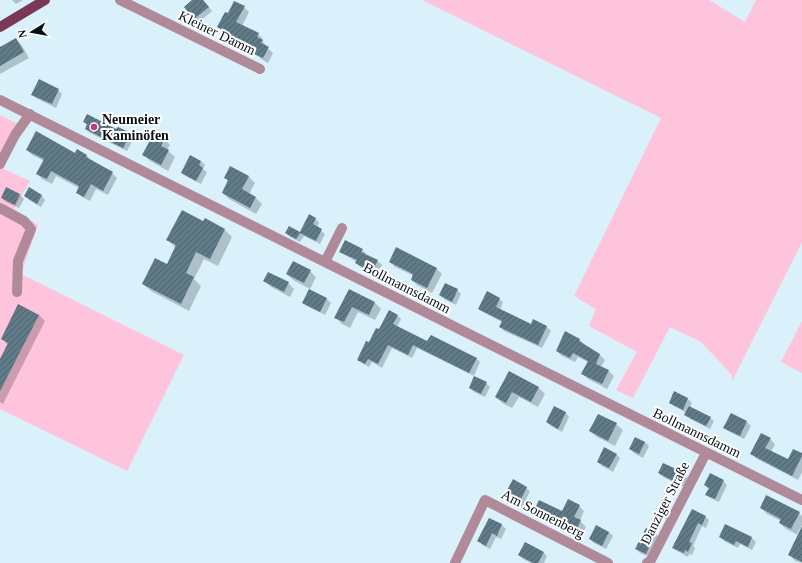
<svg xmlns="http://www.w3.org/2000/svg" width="802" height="563" viewBox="0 0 802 563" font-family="Georgia,serif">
  <defs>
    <pattern id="building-hatch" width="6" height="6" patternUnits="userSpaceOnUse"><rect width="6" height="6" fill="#607a87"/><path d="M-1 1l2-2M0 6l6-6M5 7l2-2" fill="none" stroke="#4d636d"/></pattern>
  </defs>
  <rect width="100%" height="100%" fill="#daf1fc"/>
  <path fill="#fec4db" d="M422,0h287l36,22 11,-22h46v242l-70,139 -1,-7 -30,-32 -31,-15 -37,71 -17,-8 21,-38 -48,-26 7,-17 -22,-13 87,-178z
    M0,115l18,9 -14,45 26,12 -16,28 24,16 -17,49 163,81 -57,116 -127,-62z
    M802,321v52l-21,-11z"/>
  <path fill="#0003" d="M12,0h11l-7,4z
    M194,0h9l9,11 -14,12 -13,-16z
    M244,7l5,5 -7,14 16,8 5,5 -1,2 5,5 -1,1 7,6 -5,10 -7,-4 -5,-5 2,-4 -35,-18 -5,-5 10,-12z
    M15,39l6,5 8,14 -29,16v-26z
    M58,90l4,4 -6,14 -20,-10 -3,-4z
    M84,122l46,12 4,4 -7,13 -37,-18 -4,-4 2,-4z
    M164,139l6,6 -3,5 8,7 -7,14 -18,-10 -6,-6z
    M27,150l59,5 6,6 20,12 5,5 -9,17 -12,-6 -6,12 -8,-4 -5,-5 2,-4 -23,-12 -4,8 -10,-5 -5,-5 7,-13 -12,-6z
    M201,161l4,4 -2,4 4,3 -6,12 -15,-8 -4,-4z
    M231,167l18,10 6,6 -6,11 7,4 6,6 -6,10 -27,-15 -6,-6 6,-11 -4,-4z
    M7,188l13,7 4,4 -5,9 -13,-6 -4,-4z
    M25,196h17l3,4 -4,7 -12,-7z
    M316,219l3,4 -2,5 8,6 -5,10 -16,-8 -4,6 -10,-5 -4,-4h15z
    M204,222l21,8 7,7 -14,29 -14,-7 -10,20 7,7 -12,25 -38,-20 -8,-7 24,-19 9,-17 -8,-8z
    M362,250l4,3 -1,2 13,6 4,4 -5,10 -17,-8 -3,-4v-1l-12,-7 -4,-3z
    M390,262l46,6 6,6 -10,19 -15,-8 -5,-5 2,-4 -19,-9z
    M310,271l6,6 -6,12 -17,-9 -6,-6z
    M265,281l23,2 6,6 -4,8 -19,-10z
    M309,290l18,9 4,4 -6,12 -18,-9 -4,-3z
    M349,290l26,13 6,6 -6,11 -17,-8 -8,16 -8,-4 -6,-6z
    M457,290l4,4 -5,11 -12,-6 -4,-4z
    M499,299l4,3 -3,8 31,16 3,-6 13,7 4,4 -9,17 -38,-17 -4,-4 2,-5 -19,-10 -4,-3z
    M39,315l6,6 -42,83 -3,-2v-41l8,-16 -6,-6z
    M397,315l4,4 -4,8 31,16 48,15 4,4 -6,14 -57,-28 -5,10 -20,-10 -10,20 -10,-6 -3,5 -7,-4 -4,-4 11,-16 11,-13z
    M579,339l5,5v2l16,9 5,5 -4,7 8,4 5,5 -7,13 -19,-10 -5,-5 5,-12 -10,-5 -3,5 -13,-6 -5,-5z
    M509,372l30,16 6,6 -7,13 -19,-10 -7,11 -10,-5 -6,-6z
    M486,383l4,4 -5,10 -11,-5 -4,-4z
    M675,393l13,6 4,4 -2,4 20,11 4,3 -4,8 -20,-10 -4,-4 1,-2 -13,-7 -4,-3z
    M555,407l11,6 3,4 -7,15 -11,-6 -4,-4z
    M731,414l16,8 4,4 -7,13 -16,-8 -4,-3z
    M598,415l18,9 7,6 -8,16 -18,-9 -7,-6z
    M636,438l9,4 4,4 -6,12 -9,-5 -4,-4z
    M770,439l5,5 -4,8 17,9 14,-7v18l-4,8 -41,-21 -5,-5z
    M616,454l4,4 -7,14 -11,-6 -4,-4z
    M659,473l25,1 4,4 -4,9 -21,-10z
    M723,481l4,4 -8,17 -9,-4 -4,-4 3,-5 -4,-4z
    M526,488l4,3 -8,17 -13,-7 -4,-4z
    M579,506l5,5 -4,10 6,6 -6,11 -40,-21 -5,-5 28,1z
    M761,508l38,5 3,3v9l-5,9 5,3v26l-7,-2 -6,-7 9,-19 -12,-6 -6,-6 1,-2 -14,-7z
    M692,510l14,7 3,3 -3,8 -4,-2 -9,20 2,2 -3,7 -3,-1 -1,3 -11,-6 -3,-3z
    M490,519l12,6 4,4 -5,10 -5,-2 -6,12 -8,-4 -3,-4z
    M726,525l26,13 4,4 -4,8 -12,-6 -2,4 -14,-7 -4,-4z
    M646,529l10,5 4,4 -10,19 -10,-4 -4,-4z
    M609,532l4,4 -7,13 -12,-6 -4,-4z
    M543,552l4,4 -3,7h-13l-8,-4 -4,-4z"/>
  <path fill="url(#building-hatch)" d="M192,0h11l6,7 -15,12 -10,-12z
    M234,1l11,5 -9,16 23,11 -2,4 6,3 -2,3 8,4 -6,11 -9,-4 3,-6 -40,-21 8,-15 3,1z
    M16,38l8,14 -24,14v-19z
    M39,79l20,10 -7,15 -21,-9z
    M87,114l29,15 2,-2 13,6 -8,15 -38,-19 2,-5 -4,-2z
    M36,131l39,22 2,-4 10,6 -1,2 27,15 -10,19 -12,-7 -7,13 -8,-4 3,-7 -28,-15 -4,8 -11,-5 8,-15 -18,-9z
    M154,133l11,5 -4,8 8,4 -8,15 -19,-10z
    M190,155l11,6 -2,4 4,3 -7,13 -15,-8z
    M230,166l19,10 -7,13 14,8 -6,11 -28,-15 6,-13 -4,-2z
    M6,187l14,7 -5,11 -14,-7z
    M29,187l13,8 -5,9 -13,-8z
    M182,210l21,11 2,-3 20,11 -15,30 -14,-7 -10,21 8,4 -13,27 -39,-20 13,-26 12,6 9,-19 -10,-5z
    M309,214l7,4 -3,6 9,5 -6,12 -16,-8 -4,6 -11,-6 4,-7 11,6z
    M345,240l18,9 -2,3 17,8 -6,12 -17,-9 2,-3 -18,-8z
    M396,247l41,21 -10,20 -16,-8 2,-6 -24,-12z
    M293,261l18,9 -7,13 -18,-9z
    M268,272l21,10 -5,10 -21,-11z
    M445,283l13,6 -6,13 -13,-7z
    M309,289l18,9 -7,14 -18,-9z
    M349,289l26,13 -6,13 -17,-8 -8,15 -10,-4z
    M487,291l13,7 -4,9 35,17 2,-5 14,7 -9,19 -39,-18 3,-6 -24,-12z
    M18,304l21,11 -39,76v-32l8,-16 -7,-4z
    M389,310l9,5 -5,9 34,17 4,-6 46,23 -8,15 -56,-28 -5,10 -20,-10 -10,19 -10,-5 -3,5 -8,-4 9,-19 3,1 7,-14 3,1z
    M565,331l15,8 -1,2 21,13 -4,10 13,6 -7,14 -21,-10 7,-13 -15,-8 -3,5 -14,-7z
    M509,371l30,16 -8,15 -19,-10 -6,11 -11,-6z
    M474,376l13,6 -6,12 -12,-6z
    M674,391l14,7 -5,12 -14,-7z
    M554,406l12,6 -8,17 -12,-7z
    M689,406l22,11 -5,9 -22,-11z
    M731,413l16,8 -7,15 -17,-8z
    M598,414l19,9 -9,18 -19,-10z
    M761,433l10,5 -6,10 23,11 5,-10 9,4v3l-10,20 -42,-22z
    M635,437l10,5 -6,12 -10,-5z
    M604,447l13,7 -8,14 -12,-6z
    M663,463l22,10 -6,11 -21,-11z
    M710,473l14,7 -9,19 -10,-4 4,-7 -5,-3z
    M513,479l14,8 -9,18 -15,-7z
    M766,495l34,17 -9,17 -12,-6 2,-4 -21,-11z
    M568,499l12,6 -6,12 7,3 -6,13 -42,-21 6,-12 23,11z
    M692,509l14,7 -4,9 -4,-2 -9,19 3,1 -4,9 -3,-2 -1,3 -12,-5z
    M489,518l13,6 -5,12 -5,-3 -6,13 -9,-5z
    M725,524l27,13 -4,10 -12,-6 -2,4 -15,-8z
    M596,525l13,7 -7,14 -13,-7z
    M802,526v36l-14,-7z
    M646,528l10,5 -10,21 -11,-5z
    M525,542l19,10 -6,11h-5l-15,-8z"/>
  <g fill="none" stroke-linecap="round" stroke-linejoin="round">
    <path stroke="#b18a9a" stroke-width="10" d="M120,0l140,69
      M0,100l802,400
      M0,164l15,-29 15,-21
      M0,208l24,13 7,8 -13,32 -1,31
      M325,262l17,-34
      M455,563l30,-63 123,63
      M647,563l4,-3 55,-107"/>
    <path stroke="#7a3857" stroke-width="10" d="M0,27l45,-27"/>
  </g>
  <circle fill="#be3a7e" stroke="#fff" stroke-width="1.5" cx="94" cy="127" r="4"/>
  <g text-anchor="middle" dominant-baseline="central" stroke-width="4" stroke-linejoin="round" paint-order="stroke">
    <g font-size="14" fill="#061015" stroke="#fff">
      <text transform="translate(217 33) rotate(26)">Kleiner Damm</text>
      <text transform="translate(407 288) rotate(27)">Bollmannsdamm</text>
      <text transform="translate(697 433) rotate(26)">Bollmannsdamm</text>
      <text transform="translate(665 503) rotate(-63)">Danziger Straße</text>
      <text transform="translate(543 514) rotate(27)">Am Sonnenberg</text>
    </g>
    <g font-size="14" font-weight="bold" fill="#061015" stroke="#fff" text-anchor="start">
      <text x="102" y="119">Neumeier<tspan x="102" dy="16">Kaminöfen</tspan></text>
    </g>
  </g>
  <g transform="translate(32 32) rotate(259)" stroke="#ffffff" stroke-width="3" paint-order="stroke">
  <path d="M0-3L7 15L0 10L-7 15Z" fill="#061015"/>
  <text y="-6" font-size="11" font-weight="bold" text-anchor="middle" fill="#061015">N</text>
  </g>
</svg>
